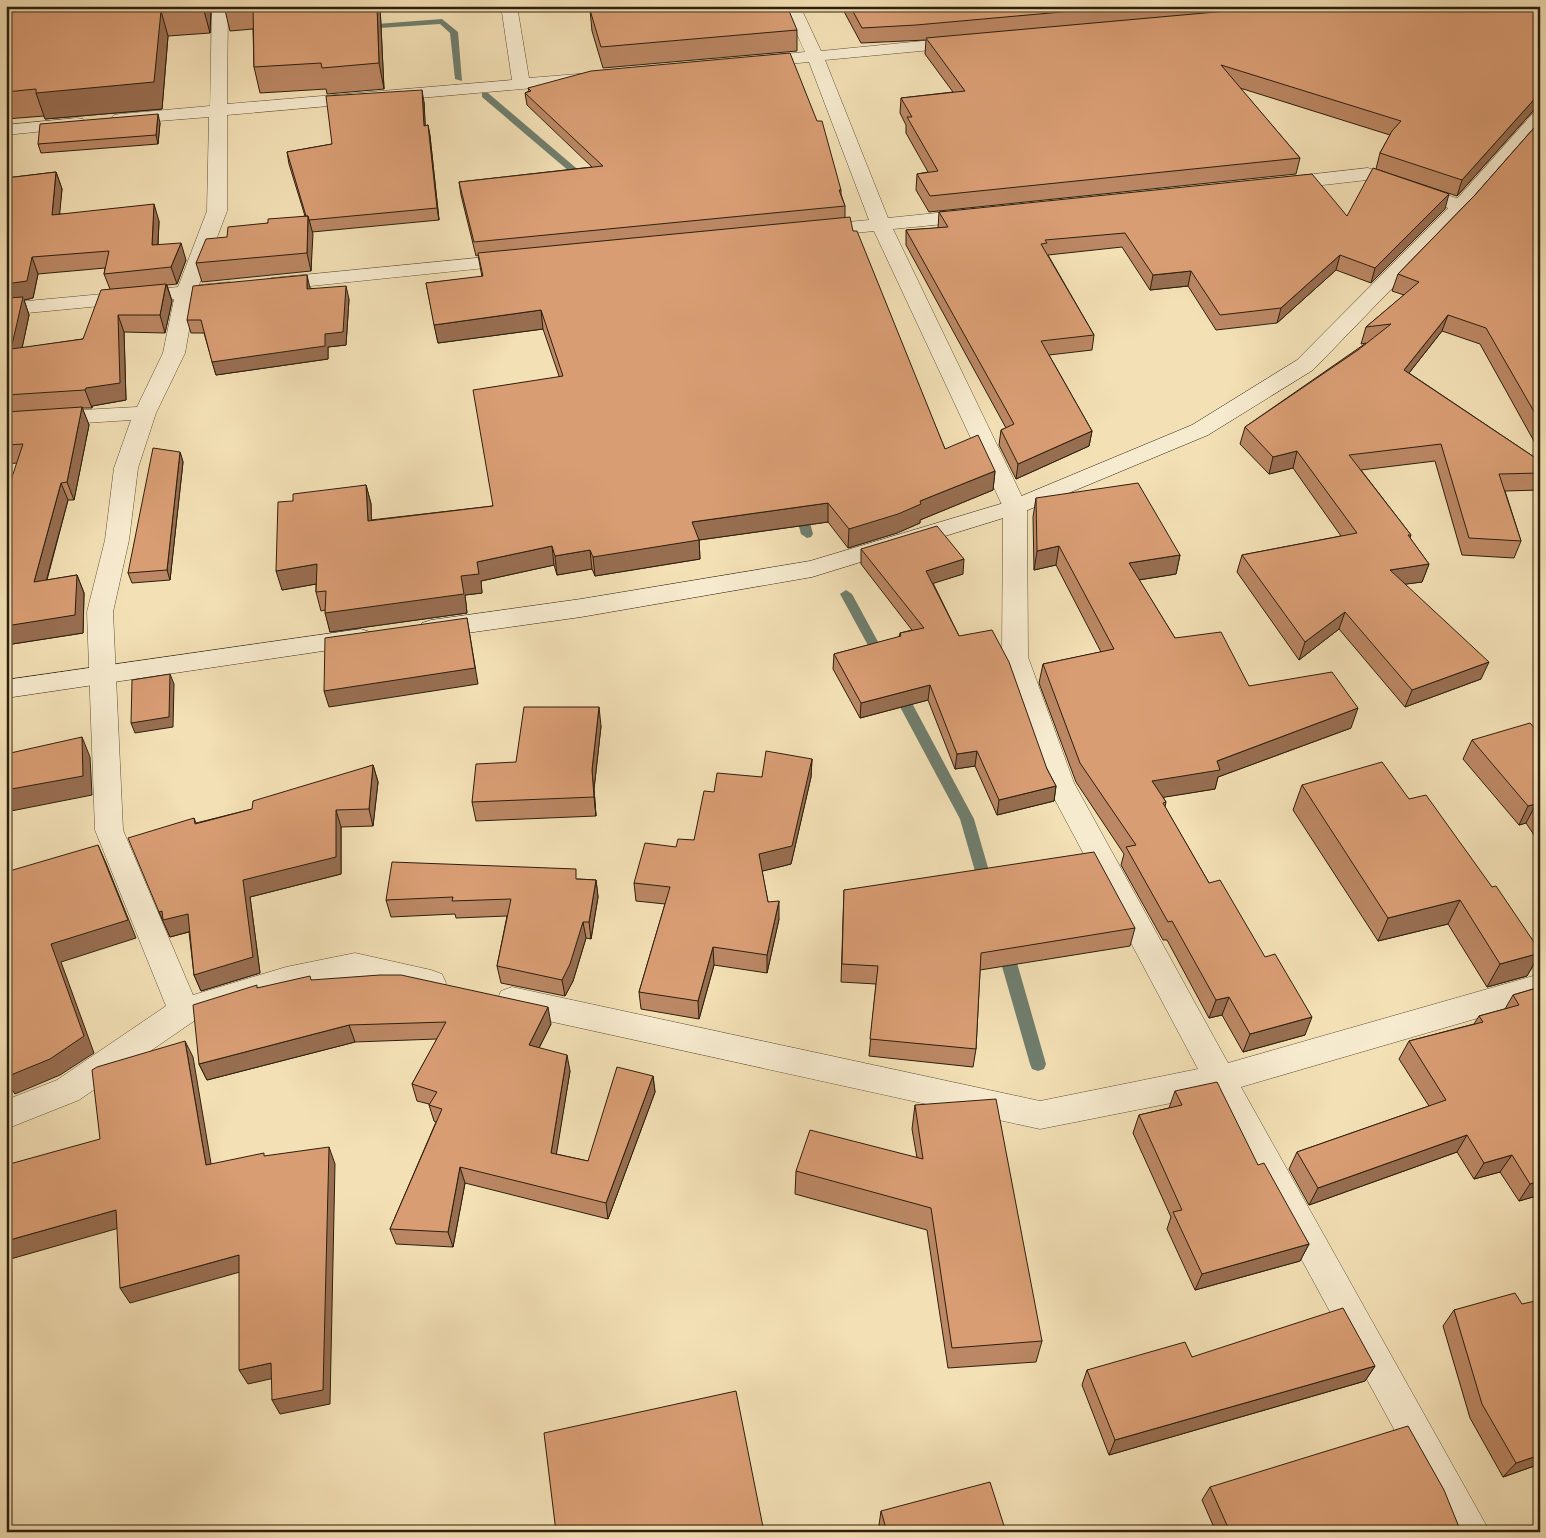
<svg xmlns="http://www.w3.org/2000/svg" width="1546" height="1538" viewBox="0 0 1546 1538" font-family="'Old Standard TT',serif">
  <rect width="100%" height="100%" fill="#f3e0b5"/>
  <filter id="stains"><feTurbulence type="fractalNoise" baseFrequency=".004" numOctaves="4"/><feColorMatrix values="0 0 0 0 .2 0 0 0 0 .09 0 0 0 0 .02 0 0 0 .5 -.17"/></filter>
  <radialGradient id="worn" r=".72"><stop offset=".6" stop-color="#630" stop-opacity="0"/><stop offset="1" stop-color="#630" stop-opacity=".3"/></radialGradient>
  <g fill="none" stroke-linecap="round" stroke-linejoin="round">
    <path fill="#6f7e6e" fill-rule="evenodd" d="M442,19l16,13 4,49 -7,-2 -5,-46 -10,-9 -76,5 -4,-2 4,-2z
      M482,93h6l101,86v4h-6l-101,-86z
      M800,504l6,4 7,26 -2,3 -4,1 -6,-4 -7,-26z
      M846,590l6,4 36,66 -1,3 -5,2 -6,-5 -36,-66z
      M898,685l7,5 69,129 19,66 -2,4h-10l-2,-4 -19,-66 -69,-129z
      M1005,943l5,2 3,4 33,115 -2,5 -6,2 -6,-2 -2,-5 -33,-115 3,-4z"/>
    <g stroke="#5e4f37" stroke-width="1">
      <path id="street" d="M212,6h16l-1,98 285,-24 -11,-74h16l12,72 61,-5 6,1 3,4 -3,4 -6,1 -363,32v96l-28,74 30,-3 7,2 3,4 -3,4 -41,5 -10,56 -29,60 -18,55 -9,72 -16,72 10,218 70,165 93,-28 69,-14 76,17 11,4 4,9 -4,9 -11,4 -76,-17 -69,14 -92,28 -115,79 -73,29v-29l51,-20 109,-74 -71,-176 -8,-218 18,-72 9,-72 17,-48 -125,8v-14l131,-7 26,-54 11,-54 -168,16v-12l172,-16 29,-76 2,-94 -89,7 -6,-1 -3,-4 3,-4 6,-1 90,-8z
        M784,6h16l21,45 142,-14 6,1 2,4 -2,4 -6,1 -138,13 63,158 87,-9 7,2 3,4 -3,4 -7,2 -82,8 134,278 1,150 46,126 154,280 312,-89v26l-299,87 249,445h-40l-238,-437 -172,34 -528,-116 -11,-4 -4,-9 4,-9 11,-4 528,114 158,-32 -152,-286 -44,-126 1,-150 -129,-276 -58,6 -7,-2 -3,-4 3,-4 7,-2 53,-5 -60,-158 -54,5 -6,-1 -2,-4 2,-4 6,-1 50,-5z
        M77,118l6,1 3,4 -3,4 -77,8v-10z
        M1368,168l100,34 3,4 -3,4h-14l-87,-30 -88,10 -7,-2 -2,-4 2,-4 7,-2z
        M517,254l7,2 3,4 -3,4 -252,26 -7,-2 -3,-4 3,-4 7,-2z"/>
    </g>
    <g stroke="#2d1f0d" stroke-width="1">
      <path id="secondary" d="M1540,111v16l-72,83 -155,160 -105,65 -185,77 -211,65 -231,40 -150,21 -9,-3 -4,-6 4,-6 9,-3 150,-21 229,-38 197,-59 185,-77 105,-65 157,-158 80,-90z
        M361,629l9,3 4,6 -4,6 -364,54v-18z"/>
    </g>
    <use href="#street" fill="#f7ebcf" fill-rule="evenodd"/>
    <use href="#secondary" fill="#f7ebcf" fill-rule="evenodd"/>
  </g>
  <path fill="#bb8764" stroke="#2d1f0d" fill-rule="evenodd" d="M6,6h205l-1,27 -42,3 -6,73 -117,10 -1,-3 -38,3z
    M224,6h156l4,83 -57,5 -1,-5 -66,4 -6,-26 -1,-38 -23,2z
    M841,6h699v104l-7,1 -76,85 -81,-27 4,-16 10,-18 -150,-47 60,70 -4,16 -367,38 -13,-22 1,-16 11,-2 -22,-39v-8l-6,-12 1,-15 52,-6 -28,-38 1,-14 -65,3z
    M590,10l207,20v21l-194,17 -11,-37z
    M528,88l313,102v4l4,12v12l8,13 92,218 50,22 -2,19 -73,30v3l-23,10 -49,15 -20,-26 -129,18 1,19 -105,17 -3,-7 -35,6 -3,-10 -73,16 1,12 -17,2 2,18 -137,19 -5,-22 -4,1 -5,-19v-8l-34,6 11,-89 73,-16 5,19v16l122,-14 66,-130 -16,-47 -105,14 -12,-60 56,-6 -4,-22 -2,1 -15,-61 -2,-13 133,-15 -65,-62 -2,-12 4,-2z
    M424,102l1,24 3,-1 2,11 9,84 -127,12 -1,39 -109,11 -6,-19 31,-26 41,-14 37,-7 -16,-52 -2,-12 45,-8z
    M1540,121v331l-60,-108 -38,-13 -33,42 131,88v29l-35,1 16,50 -7,17 -52,-3 -27,-94 -74,9 50,65 -1,3 19,26 -7,18 -17,2 76,95 -76,28 -66,-78 -40,31 -62,-88 5,-17 99,-19 -48,-68 -24,6 -29,-30 5,-17 121,-84 -5,1 5,-17 38,-32 -12,-4 6,-17 77,-79z
    M160,123l-2,21 -117,9 -3,-9z
    M56,172l6,17 -3,25 100,7 -1,24 28,15 -9,24 -10,1 5,16 -7,32 -41,-1 2,68 -34,6v2h-10l7,17 -15,75h-6l-21,80 30,-5 7,18 -1,40 -77,12 11,-182 -11,1v-286zM105,268l-1,6 6,15 -27,50 -61,9 7,-33 -5,-15 9,-2 5,-24z
    M1445,209l-74,74 -35,-13 -59,53 -61,7 -28,-44 -38,4 -28,-43 -74,8 46,80 -2,15 -43,5 43,76 -3,15 -73,33 -17,-34 2,-15 5,-2 -100,-183v-15l32,-2 1,-16 408,4z
    M310,288l39,11 -3,46 -18,2v12l-112,16 -12,-42h-13l-4,-13z
    M180,452l3,10 -13,118 -38,3 -4,-10z
    M1036,498l144,57 -4,19 -37,6 36,58 74,48 102,42 -133,49 -3,12 -52,8 3,5 -1,5 44,76 96,152 -62,17 -21,-37 -13,3 -42,-78h-4l-42,-75 3,-11 -48,-72 -37,-99 4,-19 58,-12 -45,-87 -22,5 -1,-53z
    M861,549l102,25 -30,9 26,53 88,133 9,17 -2,15 -57,14 -22,-49 -20,3 -27,-69 -68,18 -27,-49 1,-15 65,-17 1,-4 12,-3 -51,-66z
    M601,726l-7,63 2,27 -120,5 -4,-19 44,-40z
    M1540,734v110l-14,-21 -7,2 -56,-66 9,-19z
    M812,759l-1,18 -20,87 -29,7 6,31 11,17 -12,54 -53,-8 -15,54 -58,-10 -2,-17 26,-88 -29,-3 -2,-18 42,-36 18,-7 20,-48 48,-15z
    M373,765l5,17 -5,44 -32,1v47l-91,23 10,76 -59,18 -7,-16 -5,-43 -19,5 -11,-25 35,-94 2,5 56,-14z
    M1302,785l107,14 83,88 48,64v3l-13,22 -40,11 -39,-63 -70,17 -85,-131z
    M578,879l18,1 2,17 -7,42 -5,-1 -13,43 -8,15 -64,-13 -4,-17 10,-50 -51,2 -1,-4 -64,3 -5,-17z
    M844,890l291,38 -5,18 -150,24 -4,79 -3,18 -104,-11 7,-72 -35,-2z
    M311,980l240,44 -12,24 31,23 -14,83 32,7 65,-85 2,16 -47,127 -143,-36 -12,64 -57,-3 -6,-15 46,-107 -2,-1 -5,-16v-1l-12,-3 -5,-17 25,-45 -82,3 -148,38 -8,-16 59,-76z
    M1540,987v208l-21,6 -19,-29 -26,7 -17,-27 -148,53 -20,-36 8,-17 132,-46 -30,-47 10,-18 65,-17 5,-8 26,-7 8,-14z
    M1175,1091l83,74 51,79 -9,17 -105,29 -28,-61 4,-12 -38,-84 6,-18 30,-7z
    M915,1105l127,236 -6,21 -88,6 -21,-138 -132,-36 1,-23 121,-13 -5,-29z
    M1522,1304l18,160 -37,13 -33,-59 -27,-92 11,-16z
    M1192,1357l183,9 -10,15 -256,74 -27,-70 5,-15z
    M1210,1487l251,45h-245l-14,-32z
    M881,1511l125,21h-125l-2,-7z"/>
  <path fill="#986e51" stroke="#2d1f0d" d="M203,6h8l-1,27 -7,-26z
    M377,6h3l4,83 -5,-26z
    M161,11l7,25 -6,73 -117,10 -9,-26z
    M422,90l2,12 2,36 -2,-12z
    M1538,95h2v15l-7,1 -76,85 5,-16z
    M158,114l2,9 -2,21 -2,-9z
    M428,125l2,11 9,84 -2,-12z
    M56,172l6,17 -4,43 -6,-17z
    M1449,194l-4,15 -74,74 4,-15z
    M154,204l5,17 -2,41 -5,-17z
    M308,216l5,18 -2,37 -4,-18z
    M181,243l5,17 -9,24 -6,-17z
    M1340,255l-4,15 -59,53 4,-15z
    M32,257l6,17 -5,24 -9,2 5,15 -11,52 -7,-18 -5,-47v-18z
    M1191,271l-3,15 -38,4 3,-15z
    M307,275l3,13v13l-3,-12z
    M166,284l6,17 -7,32 -5,-18z
    M346,286l3,13 -3,46 -18,2v12l-112,16 -4,-13 113,-28z
    M541,310l2,19 -105,14 -4,-18z
    M118,315l6,17 2,68 -34,6v2l-7,-18 1,-2z
    M1448,315l-6,16 -44,56 6,-17z
    M82,407l7,18 -15,75 -7,-18z
    M1092,431l-3,15 -73,33 2,-15z
    M1297,451l-4,17 -24,6 4,-17z
    M180,452l3,10 -13,118 -3,-10z
    M995,471l-2,19 -73,30v3l-23,10 -49,15 1,-19 71,-28z
    M61,483l7,17 -27,100 -7,-18z
    M366,485l5,19 1,36 -4,-19z
    M828,503v19l-129,18 1,19 -105,17 -2,-19 99,-35z
    M552,546l2,19 -73,16 1,12 -17,2 2,18 -137,19 -5,-19 136,-37 16,-14z
    M1059,546l-3,19 -22,5 3,-19z
    M590,550l2,19 -35,6 -2,-19z
    M1180,555l-4,19 -51,8 4,-19z
    M964,559l-1,15 -38,12 1,-15z
    M317,564l5,19 -40,7 -6,-19z
    M1429,564l-7,18 -38,5 6,-17z
    M77,575l7,18 -1,40 -77,12v-19z
    M1345,612l-6,17 -40,31 6,-18z
    M467,618l11,66 -149,23 -5,-16z
    M1489,662l-8,17 -76,28 7,-17z
    M170,674l4,10 -1,43 -38,6 -4,-10z
    M930,685l-2,15 -68,18 1,-15z
    M599,707l2,19 -7,63 2,27 -2,-19 -2,-27z
    M1358,708l-7,20 -133,49 -3,12 -68,11 5,-19 65,-20z
    M82,737l8,20 2,38 -86,17v-22z
    M977,751l-2,15 -20,3 2,-15z
    M812,759l-1,18 -20,87 -32,8v-18z
    M373,765l5,17 -5,44 -4,-17z
    M1056,786l-2,15 -57,14 2,-15z
    M1536,804l-10,19 -7,2 9,-19z
    M336,810l5,17v47l-91,23 10,76 -59,18 -7,-16 49,-95z
    M98,845l8,18 30,75 -75,24 33,91 -34,22 -45,19 -9,-13v-4l45,-133z
    M596,880l2,17 -7,42 -2,-17z
    M1460,900l-12,24 -70,17 10,-23z
    M779,901v18l-12,54v-18z
    M162,911l26,3 7,16 -25,7 -11,-25z
    M583,922l3,16 -13,43 -8,15 -3,-16z
    M713,947l1,18 -15,54 -1,-18z
    M1540,953l-13,23 -40,11 13,-23z
    M1229,997l-7,18 -13,3 7,-18z
    M548,1007l3,17 -19,38 -3,-17z
    M1312,1017l-7,18 -62,17 7,-18z
    M349,1025l6,17 -148,38 -8,-16z
    M185,1041l8,16 21,124 -8,-16z
    M567,1055l3,16 -16,98 -3,-16z
    M653,1076l2,16 -47,127 -2,-16z
    M1467,1135l-10,17 -148,53 9,-17z
    M329,1147l6,17 -5,240 -50,10 -8,-14z
    M1512,1155l-12,17 -26,7 10,-16z
    M460,1167l5,16 -12,64 -5,-15z
    M1540,1181v14l-21,6 11,-17z
    M116,1210l10,16 -119,34 -1,-1v-18z
    M1309,1244l-9,17 -105,29 7,-16z
    M239,1255l8,15 -117,33 -10,-15z
    M271,1363l8,14 -31,7 -9,-14z
    M1375,1366l-10,15 -256,74 6,-15z
    M1540,1455v9l-37,13 13,-14z"/>
  <path fill="#d99d74" stroke="#2d1f0d" d="M6,6h197v1l-42,4 -7,71 -118,11v-4l-30,3z
    M253,6h124l2,57 -57,5 -1,-5 -67,4z
    M635,6h152l10,24 -196,17 -11,-37z
    M850,6h279l-213,19 -54,3z
    M1283,6h257v89h-2l-76,85 -82,-27 12,-22 9,-10 -180,-56 79,93 -370,38 -13,-22 21,-3 -31,-54h5l-11,-19 64,-7 -39,-53z
    M790,53l27,68h5l19,69h-2l6,16 -371,36 -15,-60 144,-16 -78,-73 6,-2 -3,-3 63,-17z
    M422,90l2,36 4,-1 9,83 -128,12 -1,-4h-2l-19,-64 45,-8 -6,-48z
    M158,114l-2,21 -118,9 2,-20z
    M1540,121v301l-54,-94 -38,-13 -44,55 136,91v12l-41,1 22,67 -52,-3 -28,-94 -92,11 62,80h-3l21,29 -39,6 99,92 -77,28 -67,-78 -40,30 -63,-87 115,-22 -60,-82 -24,6 -28,-30 113,-77 33,-26 -25,3 53,-45 -21,-8 77,-79z
    M1373,168l76,26 -74,74 -35,-13 -59,53 -61,7 -29,-44 -38,4 -28,-42 -80,7 2,3 -6,1 53,91 -53,6 51,90 -74,33 -17,-34 13,-6 -108,-194 42,-3 -9,-15 373,-38 35,42z
    M56,172l-4,43 102,-11 -2,41 29,-2 -10,24 -67,7 5,-23 -77,6 -5,24 -21,3v-106z
    M308,216l-1,37 -111,10 10,-24 21,-2 1,-10 40,-4v-4z
    M850,217l3,14h4l88,218 33,-14 17,36 -75,30 1,3 -23,10 -49,15 -21,-26 -136,19 7,18 -106,17 -3,-7 -35,6 -3,-10 -75,16 2,12 -18,2 3,18 -139,19 1,-22 -10,1 1,-28 -41,7 2,-69 15,-1v-7l73,-9 2,36 125,-15 -20,-116 90,-14 -22,-66 -107,15 -8,-42 57,-7 -5,-23z
    M307,275v14l39,-3 -3,46 -18,2v12l-113,16 -11,-42h-14l6,-34z
    M166,284l-6,31h-42l2,68 -34,5 -1,2 -79,5v-97l17,-1 -12,52 72,-10 18,-49z
    M82,407l-15,75 -6,1 -27,99 43,-7 -2,40 -69,11v-131l17,-51 -17,1v-33z
    M153,448l27,4 -13,118 -39,3z
    M1138,483l42,72 -51,8 46,75 46,-6 28,54 83,-14 26,36 -141,53 3,9 -68,11 14,21 -3,1 46,80 11,-3 45,77 10,-3 37,63 -62,17 -21,-37 -13,3 -44,-79 -4,1 -42,-75 10,-2 -56,-82 -37,-99 71,-15 -55,-103 -22,5 -1,-53z
    M937,526l27,33 -38,12 33,65 33,-6 17,32 38,107 9,17 -57,14 -22,-49 -20,3 -27,-69 -69,18 -27,-49 67,-18 -1,-3 24,-5 -63,-79z
    M467,618l8,50 -151,23 1,-53z
    M170,674l-1,43 -38,6 1,-43z
    M524,707h75l-7,63 2,27 -122,5 4,-38 40,-2z
    M1530,723l10,11v75l-4,-5 -8,2 -56,-66z
    M82,737l1,39 -77,14v-36z
    M766,751l46,8 -20,87 -33,8 9,48 11,-1 -12,54 -54,-8 -15,54 -59,-9 31,-105 -36,-4 11,-40 31,4 2,-8 16,1 10,-49 10,1 3,-19 45,4z
    M1382,762l27,37 17,-4 66,92 4,-1 44,65v2l-40,11 -40,-64 -72,18 -86,-133z
    M373,765l-4,44 -33,1v47l-93,23 10,77 -59,18 -6,-61 -25,6 -1,-9 -3,1 -31,-74 66,-20 1,6 57,-15 1,-8z
    M98,845l30,75 -77,24 33,92 -34,23 -44,18v-205z
    M1094,852l41,76 -154,25 -5,96 -106,-10 8,-73 -36,-2 2,-74z
    M392,862l184,7v10l20,1 -7,42h-6l-13,42 -8,16 -65,-14 14,-67 -59,2 1,-4 -67,3z
    M380,975h21l147,32 -19,38 38,10 -16,98 37,8 29,-94 36,9 -47,127 -146,-36 -12,65 -58,-3 52,-120 -13,-4 8,-13 -25,-8 34,-62 -97,3 -150,39 -6,-59 64,-20v3l53,-12 1,4z
    M1540,987v194l-10,3 -18,-29 -28,8 -17,-28 -149,53 -21,-36 149,-52 -37,-59 74,-19 -4,-6 40,-11 -6,-10z
    M185,1041l21,124 58,-12v3l65,-9 -6,243 -51,10 -1,-37 -32,7v-115l-119,33 -4,-78 -110,31v-76l94,-26 -8,-69 5,-3z
    M1217,1082l41,83 6,-2 45,81 -107,30 -29,-62 9,-2 -43,-95 43,-10 -7,-14z
    M996,1099l46,242 -90,7 -21,-140 -135,-37 14,-41 113,29 -8,-54z
    M1515,1293l7,11 18,-4v155l-24,8 -34,-59 -28,-94z
    M1343,1308l32,58 -260,74 -28,-70 98,-28 7,15z
    M736,1391l28,141h-208l-12,-99z
    M1408,1426l36,64 17,42h-138l-1,-2 -4,2h-88l-20,-45z
    M990,1482l16,50h-119l-6,-21z"/>
  <rect width="1546" height="1538" fill="none" stroke="#f3e0b5" stroke-width="25"/>
  <rect x="8" y="8" width="1531" height="1523" fill="none" stroke="#2d1f0d" stroke-width="2.5"/>
  <rect x="12" y="12" width="1521" height="1513" fill="none" stroke="#2d1f0d"/>
  <rect width="100%" height="100%" filter="url(#stains)"/>
  <rect width="100%" height="100%" fill="url(#worn)"/>
</svg>
